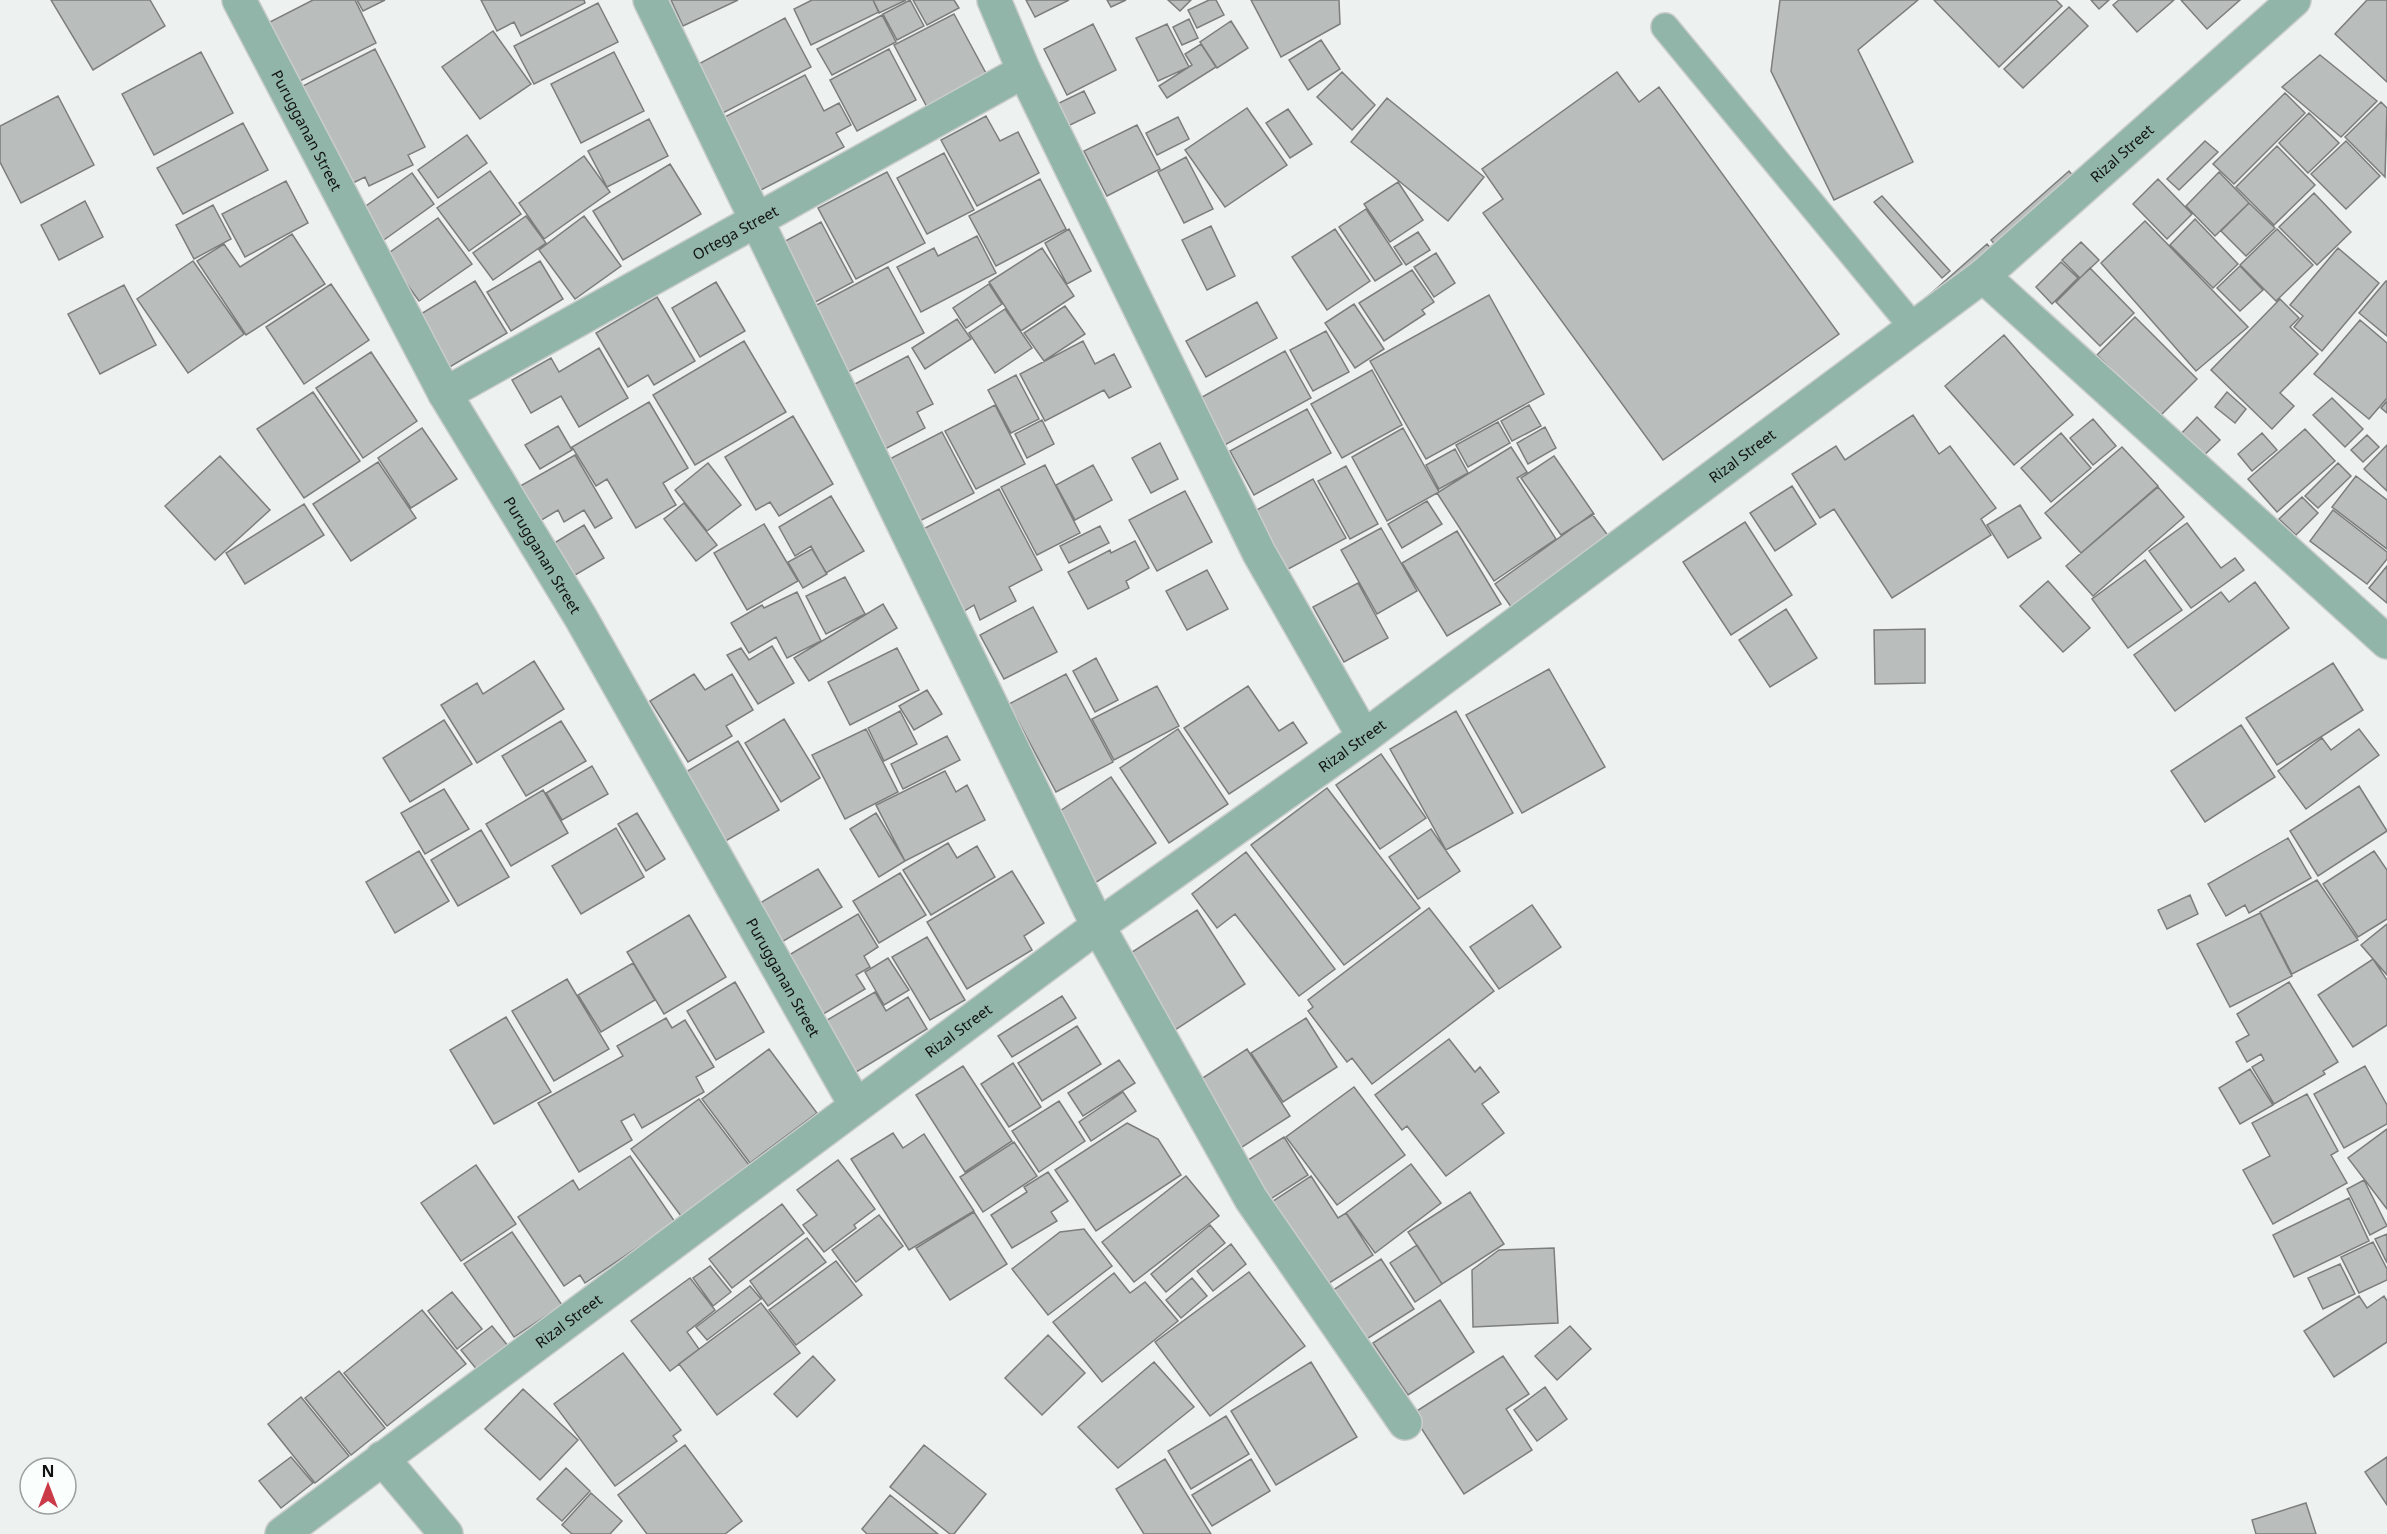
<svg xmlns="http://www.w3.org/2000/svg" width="2387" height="1534" viewBox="0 0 2387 1534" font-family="'Noto Sans',sans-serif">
  <rect width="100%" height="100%" fill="#edf1ef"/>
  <path fill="#b9bdbb" stroke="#7b7e7d" stroke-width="1.5" d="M51,0h99l15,26 -72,44z
    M313,0h42l21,43 -84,42 -30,-59z
    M357,0h28l-22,11z
    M481,0h103l1,3 -64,33 -7,-14 -17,9z
    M671,0h67l-55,26z
    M812,0h61l6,12 -68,33 -17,-36z
    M873,0h33l-27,13z
    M910,0l14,26 -27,14 -14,-26z
    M913,0h41l5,8 -32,17z
    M1026,0h43l-34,17z
    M1107,0h19l-15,7z
    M1168,0h23l-11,11z
    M1209,0h7l8,15 -27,13 -9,-18z
    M1251,0h88l1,24 -59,33z
    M1780,0h138l-60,50 55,112 -79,38 -63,-129z
    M1934,0h122l6,6 -63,61z
    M2091,0h18l-10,9z
    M2119,0h55l-37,32 -24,-27z
    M2181,0h59l-33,29z
    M2367,0h20v82l-52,-48z
    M598,3l20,39 -84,42 -20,-38z
    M2069,7l19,19 -65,62 -19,-19z
    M954,14l34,63 -60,32 -34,-64z
    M882,15l14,27 -64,33 -15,-26z
    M785,18l26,49 -92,48 -26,-48z
    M1189,19l9,19 -16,7 -9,-18z
    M1231,21l17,27 -31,20 -17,-26z
    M1093,24l23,46 -49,25 -23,-46z
    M1167,24l22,43 -31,14 -22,-43z
    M493,31l38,53 -51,35 -38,-52z
    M1321,40l19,29 -32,21 -19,-30z
    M1201,44l15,23 -49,31 -8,-12 33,-21 -7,-11z
    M375,49l50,98 -17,8 5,10 -44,21 -4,-9 -18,9 -50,-97z
    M889,49l27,51 -59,31 -27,-51z
    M201,52l32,61 -79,42 -32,-61z
    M614,52l30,59 -63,32 -30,-59z
    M2320,55l57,46 -36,36 -59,-50z
    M1342,72l33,33 -23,25 -35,-33z
    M1617,72l22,30 20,-15 180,247 -176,126 -180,-247 20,-14 -21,-30z
    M805,75l19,36 15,-8 12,22 -15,8 8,14 -85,44 -38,-72z
    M1084,91l11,22 -27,13 -11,-22z
    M2285,93l20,20 -71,71 -21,-20z
    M58,96l36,69 -73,38 -21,-41v-36z
    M1387,98l97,79 -36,44 -97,-79z
    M2381,102l6,6 -2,69 -40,-40z
    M1247,108l40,57 -62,42 -40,-57z
    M1288,109l24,35 -22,14 -24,-35z
    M2309,113l30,30 -31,30 -29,-30z
    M986,116l14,25 18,-9 21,41 -62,33 -36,-66z
    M1178,117l11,22 -32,16 -11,-22z
    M649,119l19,37 -61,31 -19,-36z
    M243,123l25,47 -85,44 -26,-46z
    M1137,125l23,44 -53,27 -23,-45z
    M467,135l20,28 -49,35 -20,-28z
    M2205,141l13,11 -39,38 -12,-11z
    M2346,141l34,35 -34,33 -35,-35z
    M2277,146l38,39 -41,40 -38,-38z
    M944,153l30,57 -47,24 -30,-56z
    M584,156l26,36 -66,47 -25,-36z
    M1186,157l27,52 -29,14 -26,-51z
    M670,164l31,50 -78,46 -30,-49z
    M490,171l31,43 -52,37 -32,-43z
    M2069,171l9,11 -77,69 -10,-11z
    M887,172l38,71 -69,36 -38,-71z
    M2219,172l30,31 -34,33 -29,-30z
    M412,173l22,31 -53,38 -22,-31z
    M1040,179l26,50 -70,37 -27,-50z
    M2158,179l34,35 -25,25 -34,-35z
    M286,181l22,42 -63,34 -23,-43z
    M1398,182l25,38 -33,22 -26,-38z
    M2314,193l37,39 -34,33 -38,-38z
    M1882,196l68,75 -8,7 -68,-76z
    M85,201l18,36 -44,23 -18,-35z
    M2249,203l26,25 -29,28 -25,-25z
    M213,205l18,34 -37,20 -18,-34z
    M1366,209l36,55 -27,17 -36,-54z
    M526,216l20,27 -53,37 -20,-27z
    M584,216l37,50 -46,33 -36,-49z
    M438,218l34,46 -53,37 -33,-46z
    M2195,219l43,45 -25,24 -43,-43z
    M2145,221l103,106 -52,44 -95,-108z
    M821,222l32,60 -45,24 -32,-60z
    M1211,226l24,50 -28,14 -25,-50z
    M1069,229l22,42 -24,13 -22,-41z
    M1335,229l35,52 -43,29 -35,-53z
    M2277,229l36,36 -37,36 -36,-36z
    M1418,232l12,18 -24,15 -12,-18z
    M292,234l33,50 -79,51 -49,-74 27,-17 16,23z
    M977,236l19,37 -75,39 -24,-45 37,-19 4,8z
    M2081,242l18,18 -19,18 -18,-18z
    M1987,244l8,9 -76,51z
    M1042,248l32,48 -53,35 -32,-49z
    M2338,248l41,35 -57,68 -28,-24 9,-11 -13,-11z
    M1436,253l19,30 -21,14 -20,-30z
    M193,261l51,73 -56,39 -51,-74z
    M540,261l23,38 -52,32 -24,-39z
    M2061,262l17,16 -26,26 -16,-17z
    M2240,266l23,24 -23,21 -23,-23z
    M888,267l36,66 -80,41 -35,-65z
    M2090,268l44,45 -34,33 -44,-44z
    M1412,270l22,32 -12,8 3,4 -41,27 -25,-38z
    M475,281l32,52 -59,35 -32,-51z
    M2386,281h1v55l-28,-23z
    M716,282l29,49 -45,26 -28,-49z
    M331,284l38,56 -65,44 -38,-57z
    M989,284l13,20 -36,24 -13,-20z
    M124,285l32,60 -56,29 -32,-60z
    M1489,295l55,99 -118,65 -56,-98z
    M657,297l38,64 -41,24 -6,-10 -20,12 -32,-54z
    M2280,299l19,19 -9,9 28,27 -38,39 14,13 -22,23 -61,-59z
    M1257,302l20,36 -71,39 -20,-36z
    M1354,304l30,45 -29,19 -30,-45z
    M1065,306l20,28 -41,27 -20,-28z
    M1005,309l27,39 -37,25 -26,-40z
    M2135,317l62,62 -38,38 -62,-62z
    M957,319l14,20 -46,30 -13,-21z
    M2360,320l27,23v55l-18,21 -55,-45z
    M1326,331l23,41 -36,19 -23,-41z
    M2004,335l69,80 -59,50 -69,-79z
    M744,341l42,71 -91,53 -42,-70z
    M1083,341l12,23 19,-10 17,33 -22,11 -5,-8 -59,31 -25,-47z
    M599,348l29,50 -49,29 -18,-31 -30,17 -19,-33 39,-22 8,14z
    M1285,351l26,47 -90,49 -26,-46z
    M371,352l46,69 -54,37 -47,-70z
    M908,356l25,48 -16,8 8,16 -40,21 -34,-63z
    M1372,370l30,55 -60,33 -31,-54z
    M1016,375l23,44 -28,14 -23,-43z
    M313,392l47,69 -56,37 -47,-69z
    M2227,392l19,17 -11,14 -20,-16z
    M2332,398l31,31 -18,18 -32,-32z
    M2387,401v12l-6,-5z
    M649,402l39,66 -25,15 13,22 -40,23 -29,-49 -11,7 -24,-39z
    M995,405l30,59 -49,25 -31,-58z
    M1529,405l12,21 -29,15 -11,-20z
    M1307,409l24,44 -77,42 -24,-44z
    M1913,415l26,39 11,-8 46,62 -15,11 10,16 -99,63 -58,-89 -14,9 -28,-44 44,-28 9,14z
    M793,416l40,68 -54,32 -9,-14 -14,8 -31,-53z
    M2197,417l23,23 -20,19 -22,-22z
    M2093,419l23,27 -23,19 -23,-27z
    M1042,420l12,24 -27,14 -12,-24z
    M1498,422l12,21 -42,24 -12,-22z
    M558,426l14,24 -32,19 -15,-24z
    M1545,427l11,21 -28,16 -11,-21z
    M422,428l35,51 -46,29 -33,-50z
    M1403,428l36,64 -52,29 -35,-64z
    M2305,429l30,32 -58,51 -29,-33z
    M942,432l32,61 -64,33 -32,-61z
    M2061,433l30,35 -40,34 -30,-34z
    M2262,433l15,17 -25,21 -14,-17z
    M2367,435l12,12 -16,15 -12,-12z
    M1160,443l18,36 -27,14 -19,-35z
    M2387,445v46l-23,-22z
    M1511,447l16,25 -10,6 39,61 -62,42 -57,-88z
    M2122,447l36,39 -77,67 -36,-40z
    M1455,449l13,24 -29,16 -13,-24z
    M575,455l37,63 -17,10 -11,-18 -20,12 -6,-12 -23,14 -20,-35z
    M220,456l50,54 -55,50 -50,-54z
    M1554,456l40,58 -33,21 -40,-57z
    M378,462l38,56 -65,43 -38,-57z
    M708,463l33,42 -34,26 -32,-41z
    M2338,463l13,13 -33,32 -13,-12z
    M1045,465l35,68 -43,22 -36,-68z
    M1093,465l19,35 -37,20 -19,-35z
    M1346,466l32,58 -28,15 -32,-58z
    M2356,476l31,24v49l-55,-42z
    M1313,479l33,59 -69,37 -33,-58z
    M1792,486l24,38 -41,27 -25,-38z
    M2158,487l26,30 -91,79 -27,-30z
    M999,489l43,81 -33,17 7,14 -36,19 -6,-15 -18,11 -44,-81z
    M1185,491l27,51 -55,29 -28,-51z
    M831,496l33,55 -38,22 -15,-27 -16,10 -16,-29z
    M2302,497l16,16 -22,22 -17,-16z
    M1427,501l15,23 -40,24 -14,-24z
    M684,503l33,42 -21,16 -32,-42z
    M304,504l20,31 -79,49 -19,-31z
    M2020,505l21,33 -33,20 -21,-33z
    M2333,510l54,42v7l-20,25 -57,-43z
    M1592,514l20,27 -98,70 -19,-27z
    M1745,522l47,73 -61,40 -48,-73z
    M2187,523l34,45 14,-10 9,12 -53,38 -42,-57z
    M764,524l34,57 -51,29 -33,-57z
    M584,525l20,33 -39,23 -19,-33z
    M1100,526l9,17 -40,20 -9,-17z
    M1381,528l36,63 -40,23 -36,-64z
    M1457,531l44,73 -54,32 -45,-73z
    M1135,541l14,27 -23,13 3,7 -41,21 -20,-37 42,-22 1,3z
    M812,549l15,25 -24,14 -15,-26z
    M2145,560l37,50 -54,38 -36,-49z
    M2387,566v37l-18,-15z
    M1207,570l21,39 -41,21 -21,-39z
    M845,577l20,37 -39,20 -20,-38z
    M2048,581l42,47 -27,24 -43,-46z
    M2255,582l34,46 -114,83 -41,-56 87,-63 8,10z
    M1358,583l30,55 -44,24 -31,-55z
    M797,592l24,49 -34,17 -11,-21 -27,16 -18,-30 31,-18 2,3z
    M883,604l14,24 -88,53 -15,-23z
    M1033,607l24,45 -53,27 -24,-44z
    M1786,609l31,49 -47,29 -31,-47z
    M1925,629v54l-50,1 -1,-54z
    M772,646l22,37 -36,21 -31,-49 14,-7 8,12z
    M897,648l22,42 -69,35 -22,-43z
    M1096,658l22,42 -23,12 -22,-41z
    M534,661l30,48 -87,54 -36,-58 36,-22 6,11z
    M2333,663l30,47 -86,55 -31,-47z
    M1549,669l56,98 -83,46 -56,-98z
    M694,674l11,16 27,-16 21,36 -27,16 6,10 -44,26 -38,-61z
    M1066,674l47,88 -57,30 -47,-88z
    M1157,686l22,40 -65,34 -22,-41z
    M1248,686l31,45 14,-9 14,21 -78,51 -45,-66z
    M927,690l15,24 -28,16 -15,-24z
    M900,711l17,33 -33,17 -16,-33z
    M1456,711l57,102 -67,37 -56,-101z
    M784,719l36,59 -39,24 -36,-59z
    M444,720l28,44 -62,38 -27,-44z
    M561,721l25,40 -60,35 -24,-40z
    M2241,725l34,52 -70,45 -34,-51z
    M866,729l32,63 -53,27 -33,-64z
    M1178,729l50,75 -59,39 -49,-75z
    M2359,729l20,26 -73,54 -28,-38 44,-33 9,12z
    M947,736l13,24 -57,29 -12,-25z
    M738,741l41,69 -62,36 -41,-68z
    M1381,754l45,64 -46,31 -44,-64z
    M592,766l16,28 -46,26 -16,-27z
    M945,771l11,21 11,-7 18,35 -80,41 -29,-56z
    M1111,777l45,66 -61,40 -44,-66z
    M2359,786l28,45 -69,45 -28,-45z
    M1327,788l93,120 -76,57 -93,-120z
    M444,789l25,40 -44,25 -24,-41z
    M543,790l25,43 -57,33 -25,-42z
    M637,813l28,46 -19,12 -28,-47z
    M876,813l29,48 -26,16 -29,-48z
    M616,828l28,49 -63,37 -29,-48z
    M1431,829l29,42 -42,28 -29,-42z
    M481,830l28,47 -51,29 -27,-46z
    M2288,838l23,40 -62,35 -4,-8 -19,11 -18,-32z
    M948,843l9,15 20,-12 18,31 -64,38 -28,-45z
    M419,851l30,50 -54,32 -29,-51z
    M2374,851l13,19v49l-29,18 -35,-53z
    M1246,852l89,117 -36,27 -64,-82 -18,14 -25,-34z
    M818,869l24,38 -69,40 -23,-38z
    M1012,871l32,52 -20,13 8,14 -65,39 -40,-67z
    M900,873l26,42 -47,28 -26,-42z
    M2317,880l41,60 -66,34 -32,-62z
    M2190,895l8,19 -31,15 -9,-19z
    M1532,905l29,42 -62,42 -29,-42z
    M1429,908l65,83 -122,93 -20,-26 -5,4 -39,-51 5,-4 -5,-7z
    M1197,910l48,74 -73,48 -49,-74z
    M2260,913l32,63 -62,31 -33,-63z
    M858,914l20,33 -14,9 6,11 -14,8 9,14 -45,27 -41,-55z
    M689,915l37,62 -62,37 -37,-62z
    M2387,924v51l-26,-30z
    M927,937l38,63 -35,20 -38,-63z
    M888,958l21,32 -25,15 -19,-33z
    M2373,959l14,21v45l-34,22 -35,-52z
    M633,963l22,37 -54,32 -23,-37z
    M567,979l42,70 -55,32 -42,-70z
    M735,982l29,50 -48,28 -29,-49z
    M2289,982l49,80 -15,9 2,3 -51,30 -22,-37 12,-7 -3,-6 -14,8 -11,-20 13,-7 -12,-21z
    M875,992l11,19 22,-14 19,32 -79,48 -31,-51z
    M1062,996l14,22 -64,39 -14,-21z
    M506,1017l45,75 -57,32 -44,-74z
    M666,1018l6,10 13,-8 29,47 -18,10 8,15 -62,36 -8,-14 -13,7 11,19 -53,32 -41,-69 85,-47 -6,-10z
    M1306,1018l31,49 -54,35 -32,-49z
    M1077,1026l24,38 -59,37 -24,-38z
    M1449,1039l26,33 5,-5 19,25 -17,12 22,29 -58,43 -39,-50 -5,4 -27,-35z
    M769,1049l48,64 -67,50 -48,-64z
    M1247,1049l43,67 -54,35 -44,-66z
    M1119,1060l16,23 -52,33 -15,-23z
    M1013,1063l28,44 -32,20 -28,-43z
    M963,1066l49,75 -47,31 -49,-77z
    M2365,1066l22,39v19l-43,24 -30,-54z
    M2250,1069l23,36 -33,19 -21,-36z
    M1354,1087l51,68 -68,50 -51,-68z
    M1123,1092l13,19 -45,30 -12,-19z
    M2307,1094l31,57 -7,4 16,28 -74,41 -30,-54 27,-14 -18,-33z
    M699,1099l50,66 -68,51 -50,-67z
    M1059,1101l26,40 -46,31 -27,-41z
    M1127,1123l31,16 23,36 -85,56 -41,-61z
    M2387,1129v80l-39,-51z
    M893,1133l10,15 21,-14 50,77 -65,39 -58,-91z
    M1284,1137l24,38 -42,27 -24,-38z
    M1014,1142l23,34 -54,36 -23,-35z
    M630,1156l45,66 -90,61 -5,-8 -16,11 -46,-69 55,-37 6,10z
    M838,1160l37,49 -21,16 2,3 -32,24 -21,-27 14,-10 -20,-25z
    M1411,1164l30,39 -66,50 -29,-40z
    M476,1165l40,59 -55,37 -40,-58z
    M1048,1172l20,29 -17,11 6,9 -45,27 -21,-33 36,-23 -3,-5z
    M1186,1176l33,40 -85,66 -32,-40z
    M1311,1176l27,42 8,-5 27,42 -50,32 -59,-80z
    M2364,1180l23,46 -17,9 -23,-46z
    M1470,1192l34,52 -62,40 -34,-52z
    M2349,1198l20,43 -75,36 -21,-42z
    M782,1204l22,29 -72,55 -23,-29z
    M974,1212l33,52 -57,36 -34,-52z
    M879,1215l24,31 -47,36 -24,-32z
    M1210,1225l15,18 -59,49 -15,-18z
    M1084,1229l28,37 -64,49 -36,-46 48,-37z
    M512,1232l50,73 -48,32 -50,-73z
    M2387,1234v29l-12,-24z
    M807,1238l19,24 -58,44 -18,-25z
    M2373,1242l14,27v11l-28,13 -18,-36z
    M1231,1244l15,20 -33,27 -16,-20z
    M1417,1245l25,39 -27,18 -25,-39z
    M1554,1248l4,75 -85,4 -1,-57 27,-20z
    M1381,1259l33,50 -52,33 -32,-50z
    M836,1261l26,34 -66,50 -27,-35z
    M2340,1264l15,30 -32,15 -15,-31z
    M710,1266l21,26 -18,14 -20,-28z
    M1249,1272l56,74 -95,70 -55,-74z
    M1114,1273l16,20 15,-11 33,39 -76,61 -49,-60z
    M690,1278l25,32 -28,22 12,17 -29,22 -39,-50z
    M1192,1278l15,18 -26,22 -15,-18z
    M750,1286l11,13 -54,41 -11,-13z
    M452,1292l30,37 -25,20 -29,-38z
    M2359,1296l8,12 17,-12 3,5v41l-53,35 -30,-46z
    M1440,1300l34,52 -66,43 -35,-52z
    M761,1303l39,50 -83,62 -38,-51z
    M422,1310l44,54 -79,62 -43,-53z
    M492,1326l16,20 -30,25 -17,-21z
    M1570,1326l21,23 -34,31 -22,-24z
    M1048,1335l37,38 -43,42 -37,-37z
    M623,1353l58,77 -8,6 4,5 -62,45 -61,-82z
    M813,1356l22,24 -38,37 -23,-23z
    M1503,1356l26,38 -23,15 26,41 -68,44 -52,-80z
    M1154,1362l40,45 -76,61 -40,-41z
    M1311,1362l46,75 -81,48 -45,-74z
    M339,1371l46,57 -34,27 -46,-57z
    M1545,1387l22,32 -30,22 -23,-31z
    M523,1389l55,51 -38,40 -55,-51z
    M301,1397l48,59 -34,27 -47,-59z
    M1226,1416l23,38 -58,35 -23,-38z
    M685,1445l57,76 -17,13h-78l-29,-39z
    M924,1445l62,49 -32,40h-4l-60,-47z
    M291,1457l22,26 -32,25 -22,-27z
    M2387,1457v48l-22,-33z
    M1165,1459l46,75h-67l-28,-45z
    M1251,1459l19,32 -58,35 -20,-31z
    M566,1468l24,23 -28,30 -25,-22z
    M591,1493l31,28 -12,13h-38l-10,-9z
    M890,1495l48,39h-71l-5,-5z
    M2306,1503l10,31h-60l-4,-14z"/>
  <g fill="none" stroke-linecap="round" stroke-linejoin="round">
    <g stroke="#cacdcb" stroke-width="30">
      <path id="lane" d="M1665,27l248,300"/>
    </g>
    <g stroke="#cacdcb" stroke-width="36">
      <g id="street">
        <path id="s1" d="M239,0l206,394 136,224 275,488"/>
        <path d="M650,0l448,926 153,273 154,224"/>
        <path d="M994,0l30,71 235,482 105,184"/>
        <path d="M1983,276l404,366"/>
        <path id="s2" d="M445,394l579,-323"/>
        <path d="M382,1458l64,76"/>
        <path id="s3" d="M282,1534l816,-608 266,-189 619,-461 311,-276"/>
      </g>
    </g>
    <use href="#lane" stroke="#91b5a8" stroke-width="27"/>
    <use href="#street" stroke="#91b5a8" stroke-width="33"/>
  </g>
  <g text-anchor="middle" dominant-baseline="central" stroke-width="5" stroke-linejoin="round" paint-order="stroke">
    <g font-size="15" fill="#101111" stroke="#fafefd">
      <text stroke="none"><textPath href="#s1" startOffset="147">Purugganan Street</textPath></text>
      <text stroke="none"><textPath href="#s3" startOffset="2301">Rizal Street</textPath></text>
      <text stroke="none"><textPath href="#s2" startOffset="332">Ortega Street</textPath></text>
      <text stroke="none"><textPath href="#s3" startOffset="1815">Rizal Street</textPath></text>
      <text stroke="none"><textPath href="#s1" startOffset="633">Purugganan Street</textPath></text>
      <text stroke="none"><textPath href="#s3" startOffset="1329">Rizal Street</textPath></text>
      <text stroke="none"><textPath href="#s1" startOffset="1119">Purugganan Street</textPath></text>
      <text stroke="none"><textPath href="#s3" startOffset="843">Rizal Street</textPath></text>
      <text stroke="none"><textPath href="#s3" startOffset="357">Rizal Street</textPath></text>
    </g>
  </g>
  <g transform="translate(48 1486)"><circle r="28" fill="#fafefd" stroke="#9c9f9f" stroke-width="1.5"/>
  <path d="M0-4.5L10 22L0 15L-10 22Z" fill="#ca3a47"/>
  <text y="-9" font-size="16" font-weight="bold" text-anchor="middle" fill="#101111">N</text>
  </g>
</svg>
